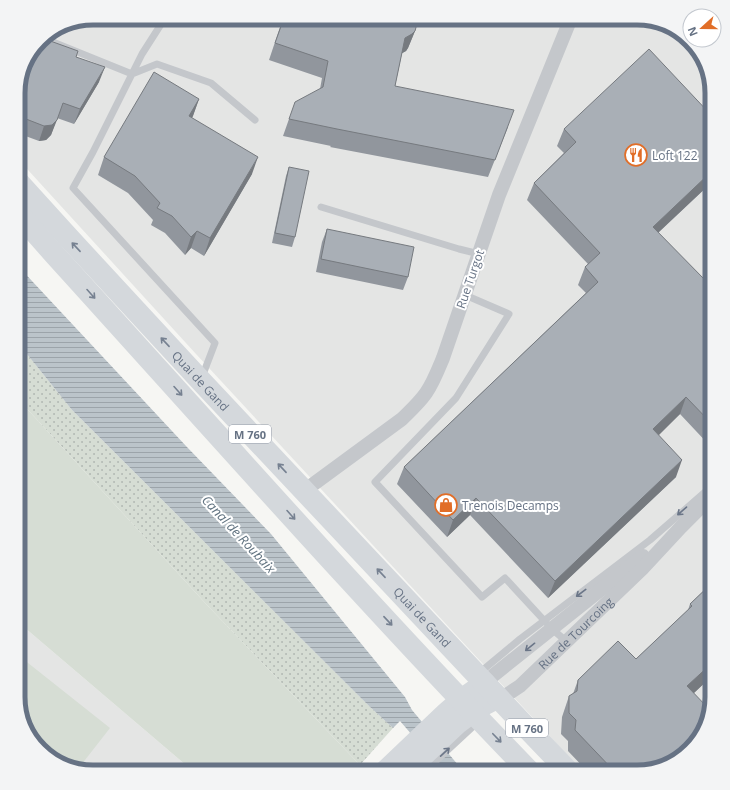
<svg xmlns="http://www.w3.org/2000/svg" width="730" height="790" viewBox="0 0 730 790" font-family="'Open Sans',sans-serif">
  <defs>
    <pattern id="grass-dots" width="8" height="8" patternUnits="userSpaceOnUse"><rect width="8" height="8" fill="#d6ddd4"/><path d="M2 2h.1M6 6h.1" fill="none" stroke="#b1b8b2" stroke-width="1.8" stroke-linecap="round"/></pattern>
    <pattern id="water-rules" width="6" height="5" patternUnits="userSpaceOnUse"><rect width="6" height="5" fill="#bbc4ca"/><path d="M0 2.5h6" fill="none" stroke="#9ca4aa"/></pattern>
  </defs>
  <rect width="100%" height="100%" fill="#f6f6f3"/>
  <path fill="#e4e5e4" d="M93,18h549l28,8 26,21 16,46v604l-8,33 -21,26 -46,16h-54l-387,-418 -178,-195v-71l25,-51z
    M18,622l176,150h-101l-33,-8 -26,-21 -16,-46z"/>
  <path fill="url(#grass-dots)" d="M18,343l54,67 298,297 23,21 -33,37 -153,-160 -189,-206z"/>
  <path fill="#d6ddd4" d="M18,399l189,206 153,160 -6,7h-160l-176,-150z
    M18,655l92,73 -32,41 -18,-5 -26,-21 -16,-46z"/>
  <path fill="url(#water-rules)" d="M18,266l168,180 85,88 134,163 7,13 52,62h-20l-44,-51 -7,7 -23,-21 -298,-297 -54,-67z"/>
  <g fill="none" stroke-linecap="round" stroke-linejoin="round">
    <path stroke="#c4c7cb" stroke-width="7" d="M165,18l-23,36 -49,98 -20,36 142,155 -13,34
      M43,38l89,36 25,-10 54,19 44,37
      M321,207l138,42 20,5
      M465,295l44,19 -53,84 -81,84 107,115 23,-19 47,51 14,12
      M478,674l42,-35 130,-99 62,-54
      M424,772l54,-50"/>
    <g stroke="#c4c7cb" stroke-width="14">
      <path d="M304,491l98,-72c8,-8 17,-16 24,-26 7,-10 12,-23 17,-35l56,-163 72,-177"/>
      <path d="M485,682l158,-126"/>
      <path id="s1" d="M499,698l9,-4 12,-8 122,-117 39,-42 31,-31"/>
    </g>
    <path stroke="#d4d8dc" stroke-width="20" d="M383,772l63,-60 15,-13 24,-17
      M407,772l51,-48 20,-15 21,-11"/>
    <g stroke="#d4d8dc" stroke-width="22">
      <path id="s2" d="M18,182l49,54 134,145 323,344 45,47"/>
      <path d="M18,213l37,42c157,173 312,349 475,517"/>
    </g>
  </g>
  <path fill="#91969d" d="M283,18h126l6,13 -7,17 -2,3 -4,2 -7,33 113,41 -20,50 -158,-30 1,-1 -48,-10 6,-17 31,-30 2,-11 -53,-18z
    M76,57l23,25 -25,42 -17,-6 -6,17 -5,5 -7,1 -19,-7 -2,-2v-44z
    M199,99l-7,19 60,56 -48,82 -13,-8 -6,7 -20,-22 -14,-8 2,-5 -25,-27 -30,-18 6,-18z
    M712,116v66l-54,51 47,47 7,-8v174l-1,1 -31,-33 -22,21 18,42 -128,121 -78,-83 -23,22 -50,-53 7,-17 182,-174 -8,-8 7,-18 3,-3 -61,-64 7,-17 30,-30 -7,-7 7,-17z
    M289,167l6,70 -3,10 -20,-4 14,-67z
    M327,229l81,48 -5,13 -87,-18 6,-30z
    M712,583v93l-18,17 -57,79h-49l-20,-21v-10l-7,-7 1,-17 7,-21 4,-2 5,-14 58,-21 52,-49 2,-6z"/>
  <path fill="#767a7f" d="M415,31l-7,17 -2,3 -7,4 6,-17z
    M105,67l-6,15 -25,42 6,-15z
    M199,99l-6,17 -10,17 6,-17z
    M57,120l-6,15 -5,5 -7,1 5,-15z
    M258,157l-6,17 -48,82 6,-18z
    M712,171v11l-66,62 7,-17z
    M197,231l-6,17 -6,7 6,-18z
    M712,362v11l-5,-7z
    M686,397l-6,17 -33,33 6,-18z
    M682,460l-6,17 -128,121 7,-17z
    M476,498l-6,17 -23,22 6,-17z
    M712,663v13l-32,30 7,-20z"/>
  <path fill="#a9afb6" stroke="#767a7f" d="M284,18h125v1l9,1 -3,11 -3,3 -7,4 -10,48 119,24 -19,50 -158,-31 -48,-10 6,-17 28,-15 5,-26 -53,-18z
    M42,38l36,13 -2,6 29,10 -25,42 -17,-6 -6,17 -5,5 -8,1 -18,-7 -5,-4 -3,-7v-20l8,-28z
    M649,49l63,67v55l-59,56 52,53 7,-8v90l-5,4 5,6v52l-26,-27 -33,32 29,31 -127,121 -79,-83 -23,22 -49,-53 194,-185 -13,-15 15,-14 -66,-70 42,-41 -12,-13z
    M154,72l45,27 -10,17 69,41 -48,81 -13,-7 -6,6 -19,-21 -15,-8 3,-5 -25,-27 -31,-19z
    M289,167l20,4 -14,66 -20,-4z
    M327,229l87,18 -6,30 -87,-18z
    M712,583v80l-25,23 22,23 -5,21 -21,26 -46,16h-22l-40,-42 1,-10 -7,-7v-17l8,-5 1,-11 40,-39 18,18 56,-53 -2,-2z"/>
  <defs><path id="oneway-shaft" d="M-6 0H5M1.5-3L5.5 0L1.5 3" fill="none" stroke-width="1.6" stroke-linecap="round" stroke-linejoin="round"/></defs>
  <g stroke="#768191">
    <use href="#oneway-shaft" transform="translate(76 247) rotate(-133)"/>
    <use href="#oneway-shaft" transform="translate(91 294) rotate(48)"/>
    <use href="#oneway-shaft" transform="translate(165 342) rotate(-133)"/>
    <use href="#oneway-shaft" transform="translate(178 391) rotate(48)"/>
    <use href="#oneway-shaft" transform="translate(282 468) rotate(-133)"/>
    <use href="#oneway-shaft" transform="translate(291 515) rotate(48)"/>
    <use href="#oneway-shaft" transform="translate(381 573) rotate(-133)"/>
    <use href="#oneway-shaft" transform="translate(388 621) rotate(47)"/>
    <use href="#oneway-shaft" transform="translate(497 738) rotate(46)"/>
  </g>
  <g stroke="#6b7688">
    <use href="#oneway-shaft" transform="translate(682 511) rotate(139)"/>
    <use href="#oneway-shaft" transform="translate(581 593) rotate(143)"/>
    <use href="#oneway-shaft" transform="translate(530 647) rotate(141)"/>
    <use href="#oneway-shaft" transform="translate(445 752) rotate(-43)"/>
  </g>
  <defs>
    <g id="restaurant-ring" transform="scale(1.15)"><circle r="9.5" fill="#fff" stroke="#e16e28" stroke-width="1.5"/><path d="M-5-6h1v4h1v-4h1v4h1v-4h1v5L-1.5 .5V6h-2V.5L-5-1ZM5-6V6H3V1.5H1.5Q1.5-4 5-6Z" fill="#e16e28"/></g>
    <g id="shop-ring" transform="scale(1.15)"><circle r="9.5" fill="#fff" stroke="#e16e28" stroke-width="1.5"/><path d="M-5-2.5h2.3a2.7 3.5 0 0 1 5.4 0H5L5.5 6h-11ZM-1.5-2.5h3a1.5 2.3 0 0 0-3 0Z" fill="#e16e28"/></g>
  </defs>
  <g fill-rule="evenodd">
    <use href="#restaurant-ring" x="636" y="155"/>
    <use href="#shop-ring" x="446" y="505"/>
  </g>
  <g text-anchor="middle" dominant-baseline="central" stroke-width="4" stroke-linejoin="round" paint-order="stroke">
    <g fill="#fff" stroke="#949ca9" stroke-width="1">
      <rect x="229" y="425" width="42" height="18" rx="3"/>
      <rect x="506" y="719" width="42" height="18" rx="3"/>
    </g>
    <g font-size="11" font-weight="bold" fill="#667284">
      <text x="250" y="434">M 760</text>
      <text x="527" y="728">M 760</text>
    </g>
    <g font-size="12" fill="#667284" stroke="#fff" text-anchor="start">
      <text x="652" y="155">Loft 122</text>
      <text x="462" y="505">Trenois Decamps</text>
    </g>
    <g font-size="12" fill="#667284" stroke="#fff">
      <text transform="translate(470 279) rotate(-71)">Rue Turgot</text>
      <text stroke="none"><textPath href="#s2" startOffset="270">Quai de Gand</textPath></text>
      <text stroke="none"><textPath href="#s2" startOffset="594">Quai de Gand</textPath></text>
      <text stroke="none"><textPath href="#s1" startOffset="101">Rue de Tourcoing</textPath></text>
    </g>
    <g font-size="13" font-style="italic" fill="#617380" stroke="#fff">
      <text transform="translate(239 534) rotate(47)">Canal de Roubaix</text>
    </g>
  </g>
  <path d="M0 0H730V790H0ZM93 25H637A68 68 0 0 1 705 93V697A68 68 0 0 1 637 765H93A68 68 0 0 1 25 697V93A68 68 0 0 1 93 25Z" fill="#f3f4f5" fill-rule="evenodd"/>
  <path fill="none" stroke="#667284" stroke-width="5" d="M93 25H637A68 68 0 0 1 705 93V697A68 68 0 0 1 637 765H93A68 68 0 0 1 25 697V93A68 68 0 0 1 93 25Z"/>
  <g transform="translate(702 28) rotate(249)"><circle r="19" fill="#ffffff" stroke="#c2c7ce"/>
  <path d="M0-3L7 15L0 10L-7 15Z" fill="#e16e28"/>
  <text y="-6" font-size="11" font-weight="bold" text-anchor="middle" fill="#667284">N</text>
  </g>
</svg>
